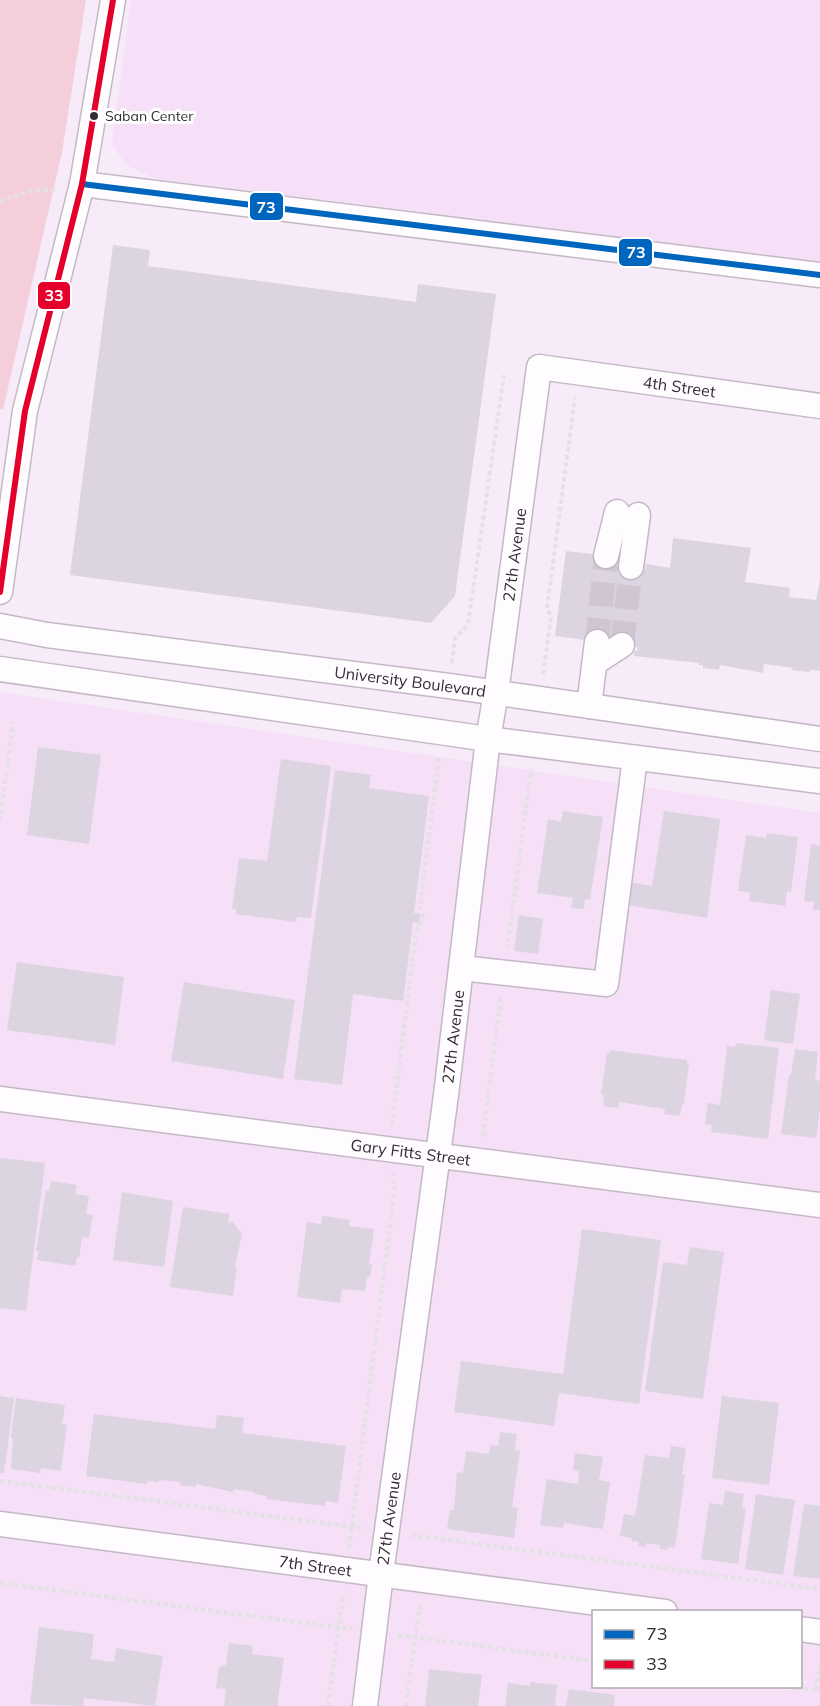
<svg xmlns="http://www.w3.org/2000/svg" width="820" height="1706" viewBox="0 0 820 1706" font-family="Mulish,sans-serif">
  <rect width="100%" height="100%" fill="#f8ebf9"/>
  <path fill="#f5e0f7" fill-rule="evenodd" d="M131,0h689v271l-411,-61 -253,-31 -30,-14 -14,-21z
    M0,692l820,121v893h-820zM594,1612h206v74h-206z"/>
  <path fill="#f5cedb" d="M0,0h86l-24,152 -59,258 -3,-1z"/>
  <path fill="#dcd4e0" d="M113,245l37,5 -2,16 268,36 2,-18 78,10 -41,302 -24,27 -361,-48z
    M673,538l78,10 -6,34 45,6 -1,9 27,3 4,-20v91l-10,-1 -1,2 -17,-2 1,-2 -29,-4 -1,9 -43,-8 -1,5 -16,-2v-3h-4v-2l-65,-7v-5h3l1,-4 -83,-11 11,-85 51,6 -1,7 3,2 26,3 1,-5 24,4z
    M38,747l63,8 -12,89 -62,-9z
    M281,759l50,7 -20,152 -14,-1 -1,5 -60,-8v-5h-4l7,-51 28,3z
    M335,770l36,5 -2,13 60,8 -15,117 6,1 -1,9 -6,-1 -10,79 -50,-7 -11,91 -48,-6z
    M563,811l40,6 -13,83 -5,-1 -1,10 -13,-1 2,-10 -36,-5 11,-74 13,3z
    M664,811l56,8 -13,99 -86,-14 2,-23 29,5z
    M767,833l31,4 -7,55 -4,-1 -2,15 -36,-5 1,-9 -12,-1 8,-56 20,3z
    M811,844l9,1v65h-7l1,-8 -10,-1z
    M519,915l24,4 -5,35 -24,-3z
    M17,962l107,15 -9,68 -108,-15z
    M184,982l111,18 -12,79 -112,-18z
    M771,990l29,4 -7,50 -29,-4z
    M736,1043l43,5 -11,91 -57,-7 1,-7 -7,-1 3,-21 12,2 7,-59 8,1z
    M795,1049l23,3 -3,28 5,1v28l-4,29 -35,-4 8,-59h2z
    M610,1050l77,10v3l2,1 -5,40h-2l-2,12 -16,-2 1,-5 -46,-7 -1,6 -15,-2 1,-11 -3,-1 6,-41h2z
    M0,1158l45,5 -19,148 -26,-3z
    M51,1181l26,4 -2,9 14,2 -3,18 7,1 -4,23 -7,-1 -3,21 -2,-1 -2,9 -38,-6 2,-9h-3l10,-61 3,1z
    M122,1192l51,9 -9,66 -51,-7z
    M183,1207l47,7 -2,10 4,-3 10,13 -7,33h2l-4,29 -63,-9z
    M323,1216l27,4 -1,6 25,3 -5,35h3l-2,13h-3l-2,14 -23,-2 -2,14 -43,-6 10,-75 14,2z
    M582,1229l79,11 -22,164 -80,-11 -5,33 -100,-14 7,-51 102,13z
    M690,1247l34,5 -21,147 -58,-8 18,-129 24,3z
    M0,1396l14,2 -10,75h-4z
    M722,1396l57,7 -10,82 -57,-7z
    M16,1398l49,7 -3,19 5,1 -6,46 -20,-3 -1,5 -29,-4 2,-30 -2,-1z
    M94,1414l121,15 2,-14 27,3 -2,15 104,13 -8,57 -12,-2 -1,5 -59,-7 1,-3 -13,-2v-2l-20,-3 -1,3 -37,-8v3l-16,-2v-3l-21,-2v2l-12,-1v3l-61,-8z
    M500,1432l17,2 -2,16 5,1 -8,56 6,1 -4,30 -67,-9 3,-19h4l3,-38 6,1 3,-22 23,3 1,-9 8,1z
    M671,1446l15,2 -4,27h3l-10,73 -7,-1 -1,3 -7,-1v-4l-14,-2v4l-8,-1 1,-4 -7,-1v-3l-12,-2 4,-22 11,2 10,-61 24,3z
    M575,1453l28,4 -4,23 11,2 -7,47 -39,-6 -1,5 -23,-3 7,-46 31,5 1,-13 -6,-1z
    M725,1491l19,3 -2,14h4l-8,56 -37,-5 8,-56 14,2z
    M756,1494l39,6 -12,75 -38,-6z
    M804,1504l16,2v73l-27,-3z
    M39,1627l55,7 -3,25 23,3 2,-14 47,8 -8,50 -71,-8 -1,8 -53,-2z
    M229,1643l24,3 -1,8 32,4 -7,48h-53l2,-17 -10,-1 3,-21 7,-2z
    M429,1669l53,6 -4,31h-53z
    M530,1682l27,3 -2,21h-50l3,-23 22,3z
    M569,1689l46,6 -1,11h-48z"/>
  <g fill="none" stroke-linecap="round" stroke-linejoin="round">
    <path stroke="#d1c5d2" stroke-width="24" stroke-dasharray="24 12" stroke-linecap="butt" d="M597,642l9,-86
      M622,645l9,-78"/>
    <g stroke="#c3b9c4" stroke-width="27">
      <g id="minor">
        <path d="M82,184l738,91"/>
        <path d="M606,556l11,-44"/>
        <path d="M631,567l7,-52"/>
        <path d="M0,592l25,-181 57,-227 31,-184"/>
        <path id="s1" d="M0,626l47,9 402,51 371,53"/>
        <path d="M596,662l26,-17"/>
        <path d="M0,669l488,70 332,42"/>
        <path d="M589,706l8,-64"/>
        <path d="M461,968l145,16 29,-226"/>
        <path id="s2" d="M0,1099l820,106"/>
        <path id="s3" d="M0,1524l665,88"/>
        <path d="M800,1629l20,3"/>
        <path id="s4" d="M365,1706l16,-132 65,-479 42,-356 8,-46 43,-326 281,39"/>
      </g>
    </g>
    <path stroke="#e4e1e5" stroke-width="4" stroke-dasharray="4.5 3" stroke-linecap="butt" d="M0,201l30,-10 25,-2
      M452,663l3,-25 13,-13 36,-250
      M543,674l8,-57 -4,-9 28,-211
      M0,821l13,-99
      M507,949l24,-180
      M392,1125l24,-193 7,-14 -3,-11 19,-150
      M483,1136l18,-141
      M0,1481l362,47
      M411,1535l409,54
      M349,1548l46,-362 -2,-12
      M0,1583l352,46
      M398,1635l196,26
      M789,1686l31,5
      M816,1690l4,-26
      M328,1706l15,-112
      M406,1706l14,-103"/>
    <use href="#minor" stroke="#fefcfe" stroke-width="24"/>
    <g stroke="#fff" stroke-width="10">
      <path id="bus-1" d="M82,184l738,91"/>
    </g>
    <g stroke="#fff" stroke-width="10">
      <path id="bus-2" d="M0,592l25,-181 57,-227 31,-184"/>
    </g>
    <use href="#bus-1" stroke="#0065bd" stroke-width="6"/>
    <use href="#bus-2" stroke="#e4002b" stroke-width="6"/>
  </g>
  <circle fill="#342b35" stroke="#fff" stroke-width="2" cx="94" cy="116" r="5"/>
  <g text-anchor="middle" dominant-baseline="central" stroke-width="6" stroke-linejoin="round" paint-order="stroke">
    <g font-size="14" fill="#342b35" stroke="#fff" text-anchor="start">
      <text x="105" y="116">Saban Center</text>
    </g>
    <g font-size="16" fill="#342b35" stroke="#fff">
      <text stroke="none"><textPath href="#s4" startOffset="1492">4th Street</textPath></text>
      <text stroke="none"><textPath href="#s4" startOffset="1161">27th Avenue</textPath></text>
      <text stroke="none"><textPath href="#s1" startOffset="414">University Boulevard</textPath></text>
      <text stroke="none"><textPath href="#s4" startOffset="675">27th Avenue</textPath></text>
      <text stroke="none"><textPath href="#s2" startOffset="414">Gary Fitts Street</textPath></text>
      <text stroke="none"><textPath href="#s4" startOffset="189">27th Avenue</textPath></text>
      <text stroke="none"><textPath href="#s3" startOffset="318">7th Street</textPath></text>
    </g>
  </g>
  <g stroke="#fff" stroke-width="2">
    <rect x="249" y="192" width="35" height="29" rx="6" fill="#0065bd"/>
    <rect x="618" y="238" width="35" height="29" rx="6" fill="#0065bd"/>
    <rect x="37" y="281" width="34" height="29" rx="6" fill="#e4002b"/>
  </g>
  <g font-size="16" text-anchor="middle" font-weight="bold" fill="#fff">
    <text x="266" y="213">73</text>
    <text x="636" y="258">73</text>
    <text x="54" y="301">33</text>
  </g>
  <rect x="592" y="1610" width="210" height="78" fill="#ffffff" stroke="#aeaaae" stroke-width="1.5"/>
  <rect x="604" y="1630" width="30" height="9" fill="#0065bd" stroke="#aeaaae" stroke-width="1.5"/>
  <text x="646" y="1640" font-size="18" fill="#342b35">73</text>
  <rect x="604" y="1660" width="30" height="9" fill="#e4002b" stroke="#aeaaae" stroke-width="1.5"/>
  <text x="646" y="1670" font-size="18" fill="#342b35">33</text>
</svg>
